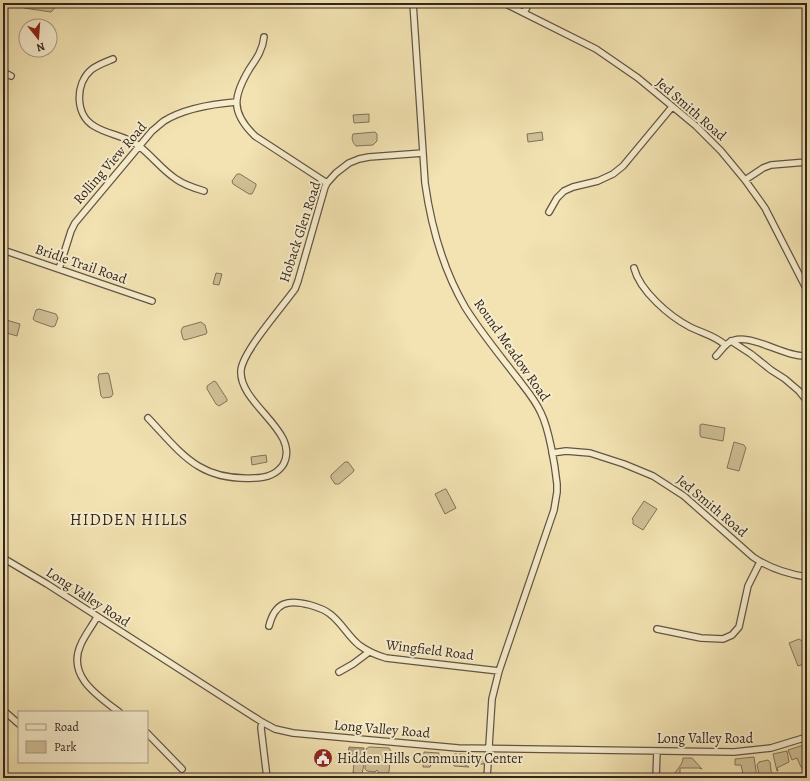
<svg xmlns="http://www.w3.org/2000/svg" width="810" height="781" viewBox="0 0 810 781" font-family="Alegreya,serif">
  <rect width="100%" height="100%" fill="#f3e3b2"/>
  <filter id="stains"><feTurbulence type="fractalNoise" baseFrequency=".005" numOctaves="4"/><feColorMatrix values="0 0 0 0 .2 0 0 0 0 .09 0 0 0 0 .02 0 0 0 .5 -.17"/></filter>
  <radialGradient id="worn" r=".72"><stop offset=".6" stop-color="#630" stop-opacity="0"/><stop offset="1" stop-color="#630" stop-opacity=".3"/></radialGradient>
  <path fill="#d2c399" stroke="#82745c" d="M15,3h44l-8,9 -27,-4z
    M369,114v8l-15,1 -1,-8z
    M375,132l2,2v7l-4,4 -17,1c-3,-3 -5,-7 -3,-12z
    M542,132l1,8 -15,2 -1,-8z
    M237,174h3l16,10v2l-4,8h-3l-16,-10 -1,-3z
    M216,273l6,1 -3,11 -6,-1z
    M39,309l17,5 2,4 -3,8 -3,1 -17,-6 -2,-2 3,-9z
    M3,319l17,5 -3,12 -14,-4z
    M201,322l4,3 2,7 -1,2 -21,6 -2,-1 -2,-8 2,-4z
    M108,373l1,2 4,19 -2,3 -8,1 -2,-2 -3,-19 1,-3z
    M214,381l2,1 11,17v2l-8,5 -3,-2 -9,-15v-3z
    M702,424l23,4 -2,13 -22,-4 -1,-2v-10z
    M734,442l10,3 2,3 -7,23 -12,-3z
    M266,455l1,7 -15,3 -1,-8z
    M345,462h3l6,8 -1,2 -14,12h-4l-4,-6v-3z
    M445,489h1l10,19 -11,6 -10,-20z
    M644,501l13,8 -14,21 -10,-6v-4l-1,-1z
    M799,639l3,2 5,12v10l-9,3 -9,-23z
    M807,744v27l-6,-4 -4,-9 -5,2 -4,-10z
    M369,747l20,1 2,3 -2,21 -2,1h-8l-2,-3 -2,2 -8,-1 -2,-2 1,-20z
    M787,751l2,11 -12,6 1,3h-1l-4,-17z
    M424,752l15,1v7l-4,4h-4l-1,3h-7z
    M454,754h3c1,10 6,9 12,13l-15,-1z
    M459,754l16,1c-1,6 -5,7 -10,8l-4,-3z
    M477,755l7,1v8h-9z
    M754,757l3,21h-13l-3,-13h-6v-6z
    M683,758h9l10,11 -3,-1h-19v5l-1,2 -4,-2c2,-4 8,-9 8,-15z
    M768,760l2,2 2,16h-12l-3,-13 2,-3z
    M354,763l10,1 -2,10 -9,-1z"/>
  <path fill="#b1a380" stroke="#7e7159" d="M349,747l15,1v8l-13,-1 -3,1z"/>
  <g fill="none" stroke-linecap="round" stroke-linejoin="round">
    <g stroke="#625544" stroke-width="8">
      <path id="minor" d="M413,3l12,180c6,43 18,86 40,124 15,24 33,46 50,68 9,12 20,24 26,38 8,16 14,52 16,71v8l-3,18 -55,161 -7,28 -5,79
        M504,3l92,46 42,29 58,48 25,25 24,29 20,28 42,82
        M524,13l5,-10
        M264,37c-1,12 -7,21 -14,31 -17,28 -20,44 5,68l72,47
        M113,59c-7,3 -16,6 -22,11 -16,14 -16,45 3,56 14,9 30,9 45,20 13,10 23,24 37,33 8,6 18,9 28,12
        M3,72l8,4
        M745,180l18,-12 8,-3 36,-3
        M549,212l8,-14 7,-7 9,-4 25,-6 15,-7 10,-8 49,-59
        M3,250l149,51
        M634,268c6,23 35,48 56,59 12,6 26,9 35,18
        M59,269l12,-38 4,-8 77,-92c4,-3 8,-7 12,-10 21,-13 48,-17 72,-19
        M731,341l20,13 20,16 14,9 14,12 8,10
        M716,356c4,-4 7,-9 11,-12 19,-16 56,14 80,12
        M148,418c34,36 51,63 106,60 11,0 22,-3 29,-13 19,-33 -45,-61 -42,-95 2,-19 42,-64 54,-81l3,-8 27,-94 2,-4 9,-10 13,-10 10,-4 10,-2 54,-4
        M552,453l14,-2 24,2 34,11 29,12 31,20 69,61c16,11 35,17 54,20
        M3,558l44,26 215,138 13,7 18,4 165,15 276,4 37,-4 36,-11
        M97,617c-5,9 -12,18 -16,27 -15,32 17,52 38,68
        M269,626c6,-24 19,-27 41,-21 7,2 14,4 20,9 11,8 18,22 29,31 9,7 17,10 27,13l113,13
        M657,629l44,9 22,1 9,-4 7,-8 9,-41 12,-24
        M339,672l14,-8 16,-12
        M3,710l16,14
        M262,722l-1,6 6,50
        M147,733l35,36
        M656,778l1,-27"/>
    </g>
    <use href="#minor" stroke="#f7edcd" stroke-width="5.5"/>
  </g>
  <defs>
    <g id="civic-disc" transform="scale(1)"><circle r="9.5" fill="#8f2418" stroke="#f7edcd"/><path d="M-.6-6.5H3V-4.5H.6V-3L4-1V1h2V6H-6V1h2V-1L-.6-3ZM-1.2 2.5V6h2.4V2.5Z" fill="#fff"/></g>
  </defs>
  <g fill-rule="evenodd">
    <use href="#civic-disc" x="323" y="758"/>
  </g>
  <g text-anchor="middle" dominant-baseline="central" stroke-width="4" stroke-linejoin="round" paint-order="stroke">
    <g font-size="14" fill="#31261f" stroke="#f7edcd">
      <text transform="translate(691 109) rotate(41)">Jed Smith Road</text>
      <text transform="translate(110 163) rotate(-49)">Rolling View Road</text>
      <text transform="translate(300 232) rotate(-72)">Hoback Glen Road</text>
      <text transform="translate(81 264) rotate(19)">Bridle Trail Road</text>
      <text transform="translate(512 350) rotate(55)">Round Meadow Road</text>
      <text transform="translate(712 506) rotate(40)">Jed Smith Road</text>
      <text transform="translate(88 597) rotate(33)">Long Valley Road</text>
      <text transform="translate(430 650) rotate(7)">Wingfield Road</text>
      <text transform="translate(382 729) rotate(5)">Long Valley Road</text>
      <text x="705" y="738">Long Valley Road</text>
    </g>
    <g font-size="14" fill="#31261f" stroke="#f7edcd" text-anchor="start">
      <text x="337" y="758">Hidden Hills Community Center</text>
    </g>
    <g font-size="16" letter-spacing="1" fill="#31261f" stroke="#f7edcd">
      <text x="129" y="520">HIDDEN HILLS</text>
    </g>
  </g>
  <rect width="810" height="781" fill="none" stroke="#f3e3b2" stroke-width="16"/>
  <rect x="4" y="4" width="802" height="773" fill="none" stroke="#31261f" stroke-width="2"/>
  <rect x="8" y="8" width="794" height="765" fill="none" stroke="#31261f"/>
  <rect x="18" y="711" width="130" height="52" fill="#f7edcd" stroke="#a89d87"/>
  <rect x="26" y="724" width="20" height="6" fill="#f7edcd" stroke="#a89d87"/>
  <text x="54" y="731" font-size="12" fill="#31261f">Road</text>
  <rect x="26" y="741" width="20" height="12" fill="#d2c399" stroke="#a89d87"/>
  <text x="54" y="751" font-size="12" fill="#31261f">Park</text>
  <g transform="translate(38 38) rotate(163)"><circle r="19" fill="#f7edcd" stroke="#a89d87"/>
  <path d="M0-3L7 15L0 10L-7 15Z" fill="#8f2418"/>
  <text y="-6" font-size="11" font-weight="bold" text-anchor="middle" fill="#31261f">N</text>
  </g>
  <rect width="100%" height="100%" filter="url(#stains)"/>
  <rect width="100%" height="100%" fill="url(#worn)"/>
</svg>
